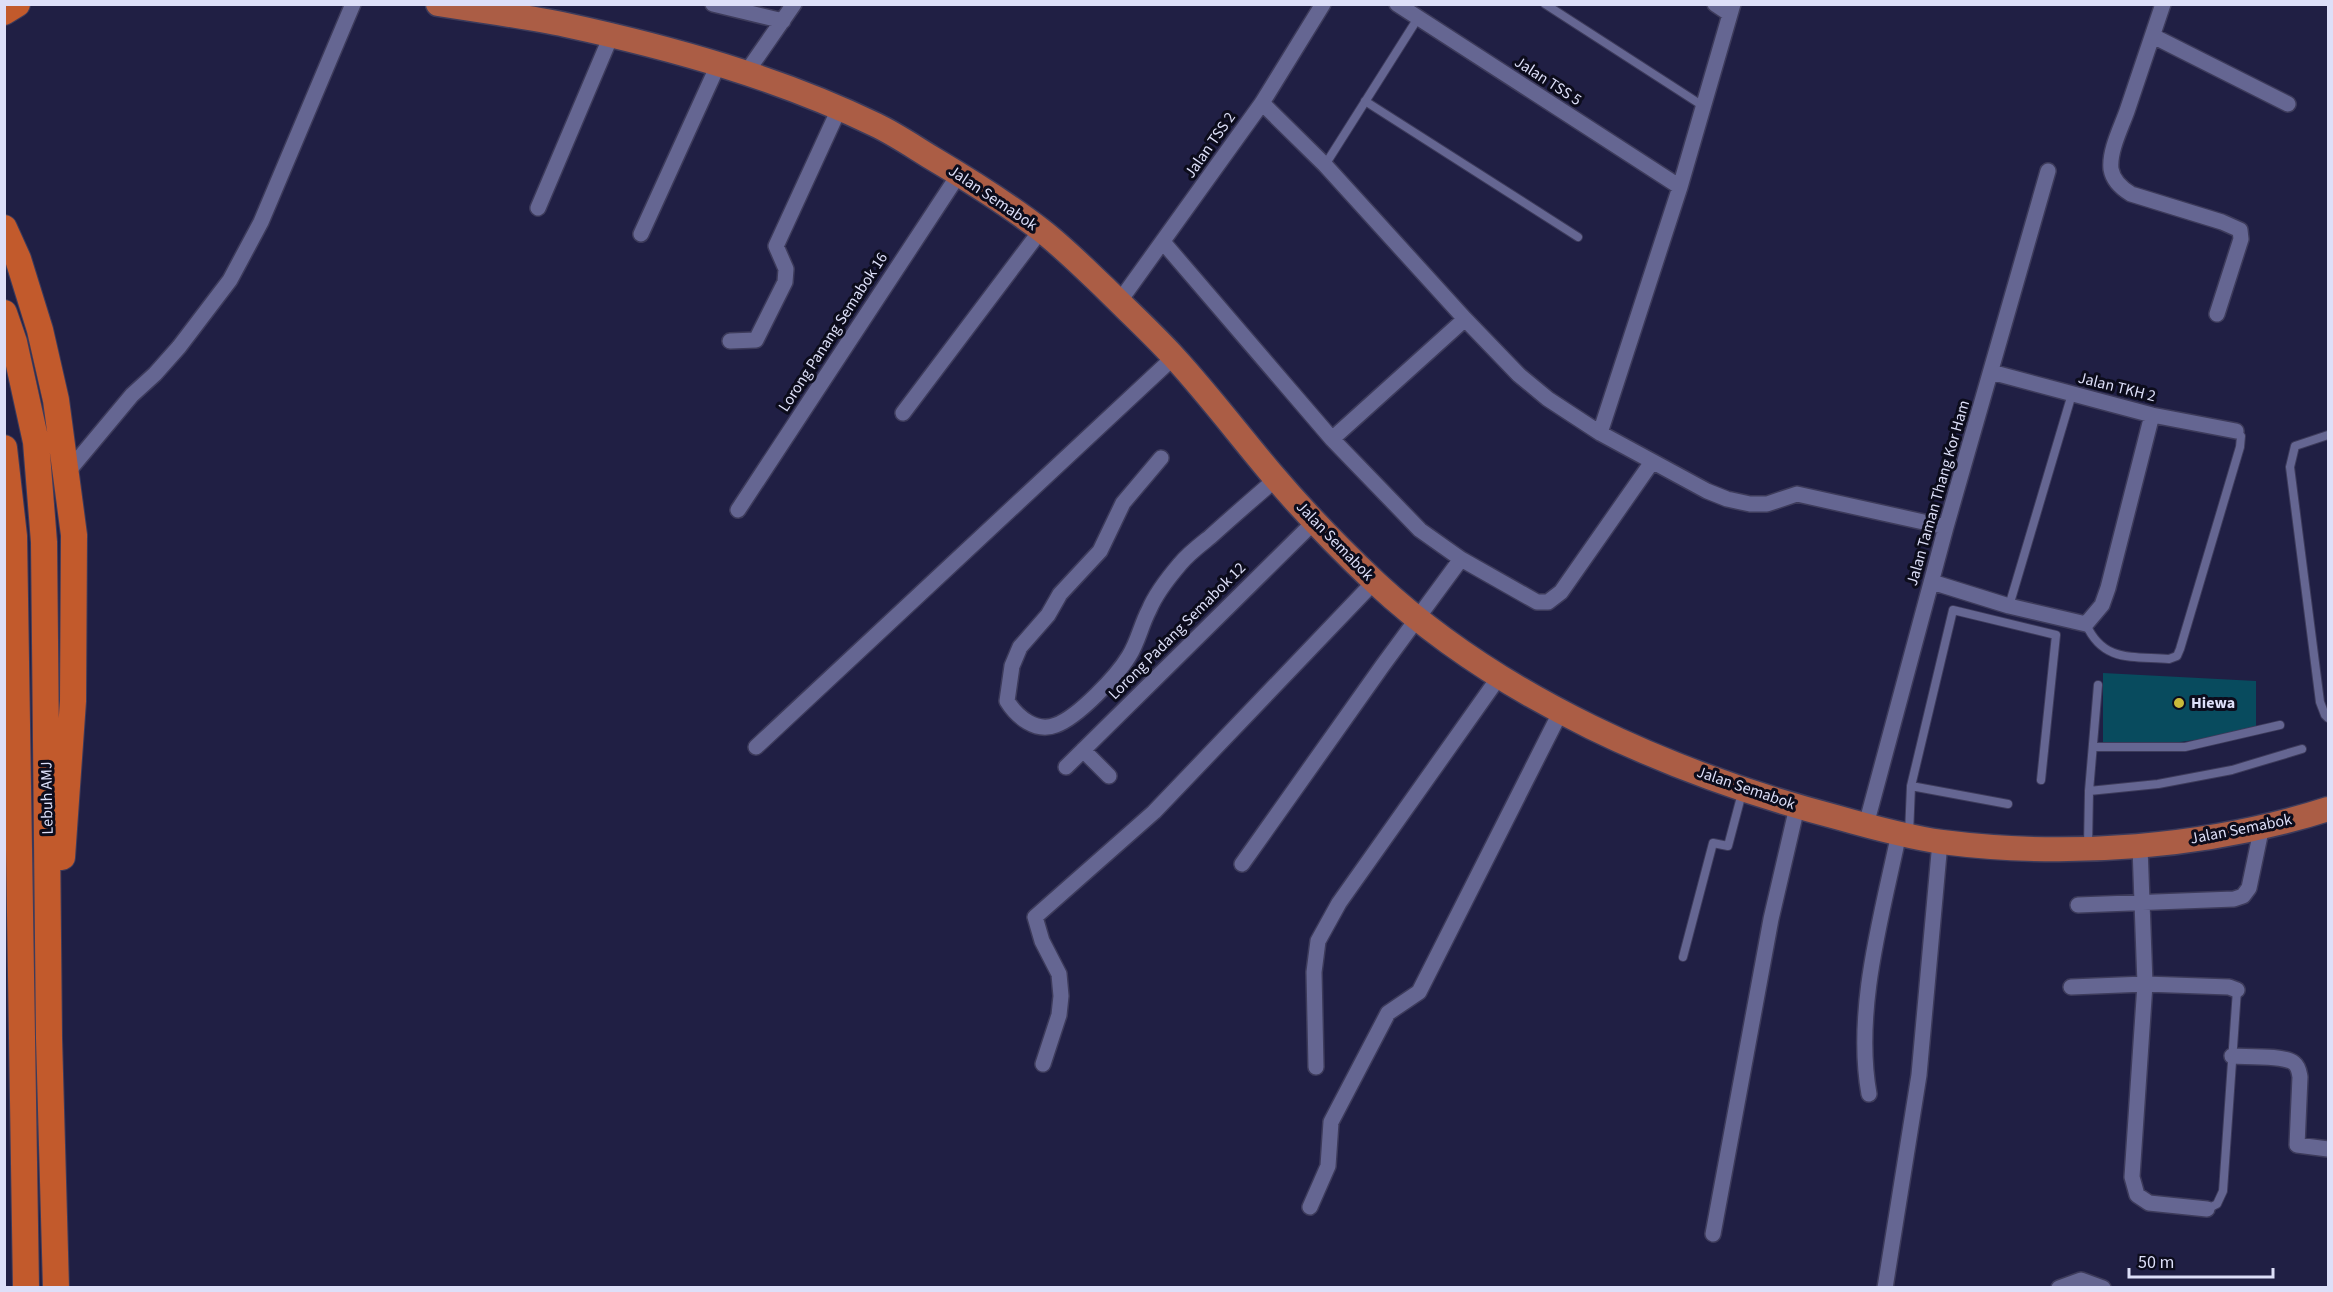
<svg xmlns="http://www.w3.org/2000/svg" width="2333" height="1292" viewBox="0 0 2333 1292" font-family="'Source Sans 3',sans-serif">
  <rect width="100%" height="100%" fill="#201f44"/>
  <path fill="#084b5e" d="M2103,673l153,8v45l-53,13 -31,4h-69z"/>
  <g fill="none" stroke-linecap="round" stroke-linejoin="round">
    <g stroke="#3d3b5b" stroke-width="10">
      <path id="service" d="M1545,4l158,102
        M1365,101l213,136
        M1325,165l93,-147
        M2328,435l-33,11 -5,21 30,235 5,13 3,3
        M2009,606l63,-212
        M2086,624c17,39 47,32 83,35l8,-3 3,-7 60,-202 1,-11 -5,-5
        M2093,747h92l95,-22
        M1911,786l97,18
        M2089,791l69,-7 74,-14 70,-21
        M1909,834l2,-48 42,-176 103,25 -15,145
        M2088,846l1,-55 9,-106
        M1683,957l30,-114 15,3 14,-53
        M2207,1209l10,-5 6,-13 14,-201"/>
    </g>
    <g stroke="#3d3b5b" stroke-width="18">
      <path id="minor" d="M713,4l70,17
        M1397,4l283,183
        M1715,4l15,10
        M2163,4c-12,36 -24,71 -36,107 -6,17 -18,40 -16,58 2,12 10,19 20,25l91,28 18,8 1,9 -24,75
        M2153,36l135,68
        M746,73l48,-69
        M1262,103l63,62 140,154 54,56 29,24 52,34 107,58 20,8 23,5h17l30,-10 149,33
        M538,208l73,-172
        M641,234l77,-169
        M1163,242l169,197 88,91 41,29 76,43h11l13,-10 91,-130
        M1119,302l143,-199 61,-99
        M730,341l26,-1 29,-58 1,-13 -10,-23 63,-137
        M1991,372l161,43 84,16
        M903,413l138,-183
        M1600,433l80,-246 53,-183
        M1332,439l133,-120
        M1161,458l-38,45 -23,48 -40,43 -12,21 -28,32 -8,19 -5,35c10,16 29,32 49,24 22,-8 61,-49 73,-69 9,-14 12,-31 20,-46 7,-17 19,-32 31,-46 8,-10 20,-19 30,-27 22,-20 44,-39 66,-58
        M66,474l66,-79 23,-21 24,-27 51,-67 31,-58 92,-218
        M738,510l221,-336
        M1932,582l77,24 77,18 16,-19 6,-17 44,-173
        M756,747l418,-390
        M1083,750l26,26
        M1066,767l249,-246
        M1866,825l80,-298 102,-356
        M2140,847l5,137 -13,193 5,18 12,8 58,6
        M1242,864l141,-199 78,-106
        M2078,905l156,-6 9,-3 6,-8 13,-62
        M2071,987l74,-3 84,3 8,3
        M2232,1056c14,1 52,-1 62,7 5,4 5,9 6,14l-3,68 31,4
        M1043,1064l16,-49 2,-19 -2,-22 -17,-33 -7,-24 119,-105 220,-230
        M1316,1067l-2,-95 4,-31 21,-38 160,-226
        M1869,1094c-15,-84 13,-179 30,-261
        M1310,1207l18,-41 3,-44 57,-109 31,-21 142,-281
        M1713,1234l58,-315 26,-112
        M1885,1288l34,-213 21,-233
        M2059,1288l22,-8 22,8"/>
    </g>
    <g stroke="#3d3b5b" stroke-width="27">
      <path id="primary" d="M438,4c43,7 86,12 128,21 106,23 213,53 310,100 19,9 38,22 56,33 37,22 74,45 109,72 22,17 43,38 64,58 23,23 47,45 69,69 34,37 65,78 97,116 33,39 69,76 105,110 125,116 297,191 460,234 35,10 71,20 106,25 126,16 265,6 386,-33"/>
    </g>
    <g stroke="#3d3b5b" stroke-width="28">
      <path id="trunk" d="M4,12l13,-8
        M4,228l14,31 22,71 16,70 18,135 -1,166 -11,156
        M4,313l10,29 22,100 8,100 5,496 7,250
        M4,448l10,88 12,752"/>
    </g>
    <use href="#service" stroke="#656692" stroke-width="8"/>
    <use href="#minor" stroke="#656692" stroke-width="15"/>
    <use href="#primary" stroke="#ab5d45" stroke-width="24"/>
    <use href="#trunk" stroke="#c25a2c" stroke-width="26"/>
  </g>
  <circle fill="#caba3a" stroke="#0c0c1c" stroke-width="2" cx="2179" cy="703" r="6"/>
  <g text-anchor="middle" dominant-baseline="central" stroke-width="6" stroke-linejoin="round" paint-order="stroke">
    <g font-size="16" fill="#dddff8" stroke="#0c0c1c">
      <text transform="translate(1548 81) rotate(33)">Jalan TSS 5</text>
      <text transform="translate(1210 145) rotate(-55)">Jalan TSS 2</text>
      <text transform="translate(993 198) rotate(34)">Jalan Semabok</text>
      <text transform="translate(833 332) rotate(-57)">Lorong Panang Semabok 16</text>
      <text transform="translate(2117 387) rotate(14)">Jalan TKH 2</text>
      <text transform="translate(1938 493) rotate(-74)">Jalan Taman Thang Kor Ham</text>
      <text transform="translate(1335 541) rotate(46)">Jalan Semabok</text>
      <text transform="translate(1177 631) rotate(-45)">Lorong Padang Semabok 12</text>
      <text transform="translate(1746 788) rotate(19)">Jalan Semabok</text>
      <text transform="translate(47 798) rotate(-91)">Lebuh AMJ</text>
      <text transform="translate(2241 829) rotate(-11)">Jalan Semabok</text>
    </g>
    <g font-size="16" font-weight="bold" fill="#dddff8" stroke="#0c0c1c" text-anchor="start">
      <text x="2191" y="703">Hiewa</text>
    </g>
  </g>
  <rect width="2333" height="1292" fill="none" stroke="#dddff8" stroke-width="12"/>
  <path d="M2129 1268v9h144v-9" fill="none" stroke="#dddff8" stroke-width="3"/>
  <text x="2138" y="1268" font-size="18" fill="#dddff8" stroke="#0c0c1c" stroke-width="4.5" paint-order="stroke">50 m</text>
</svg>
